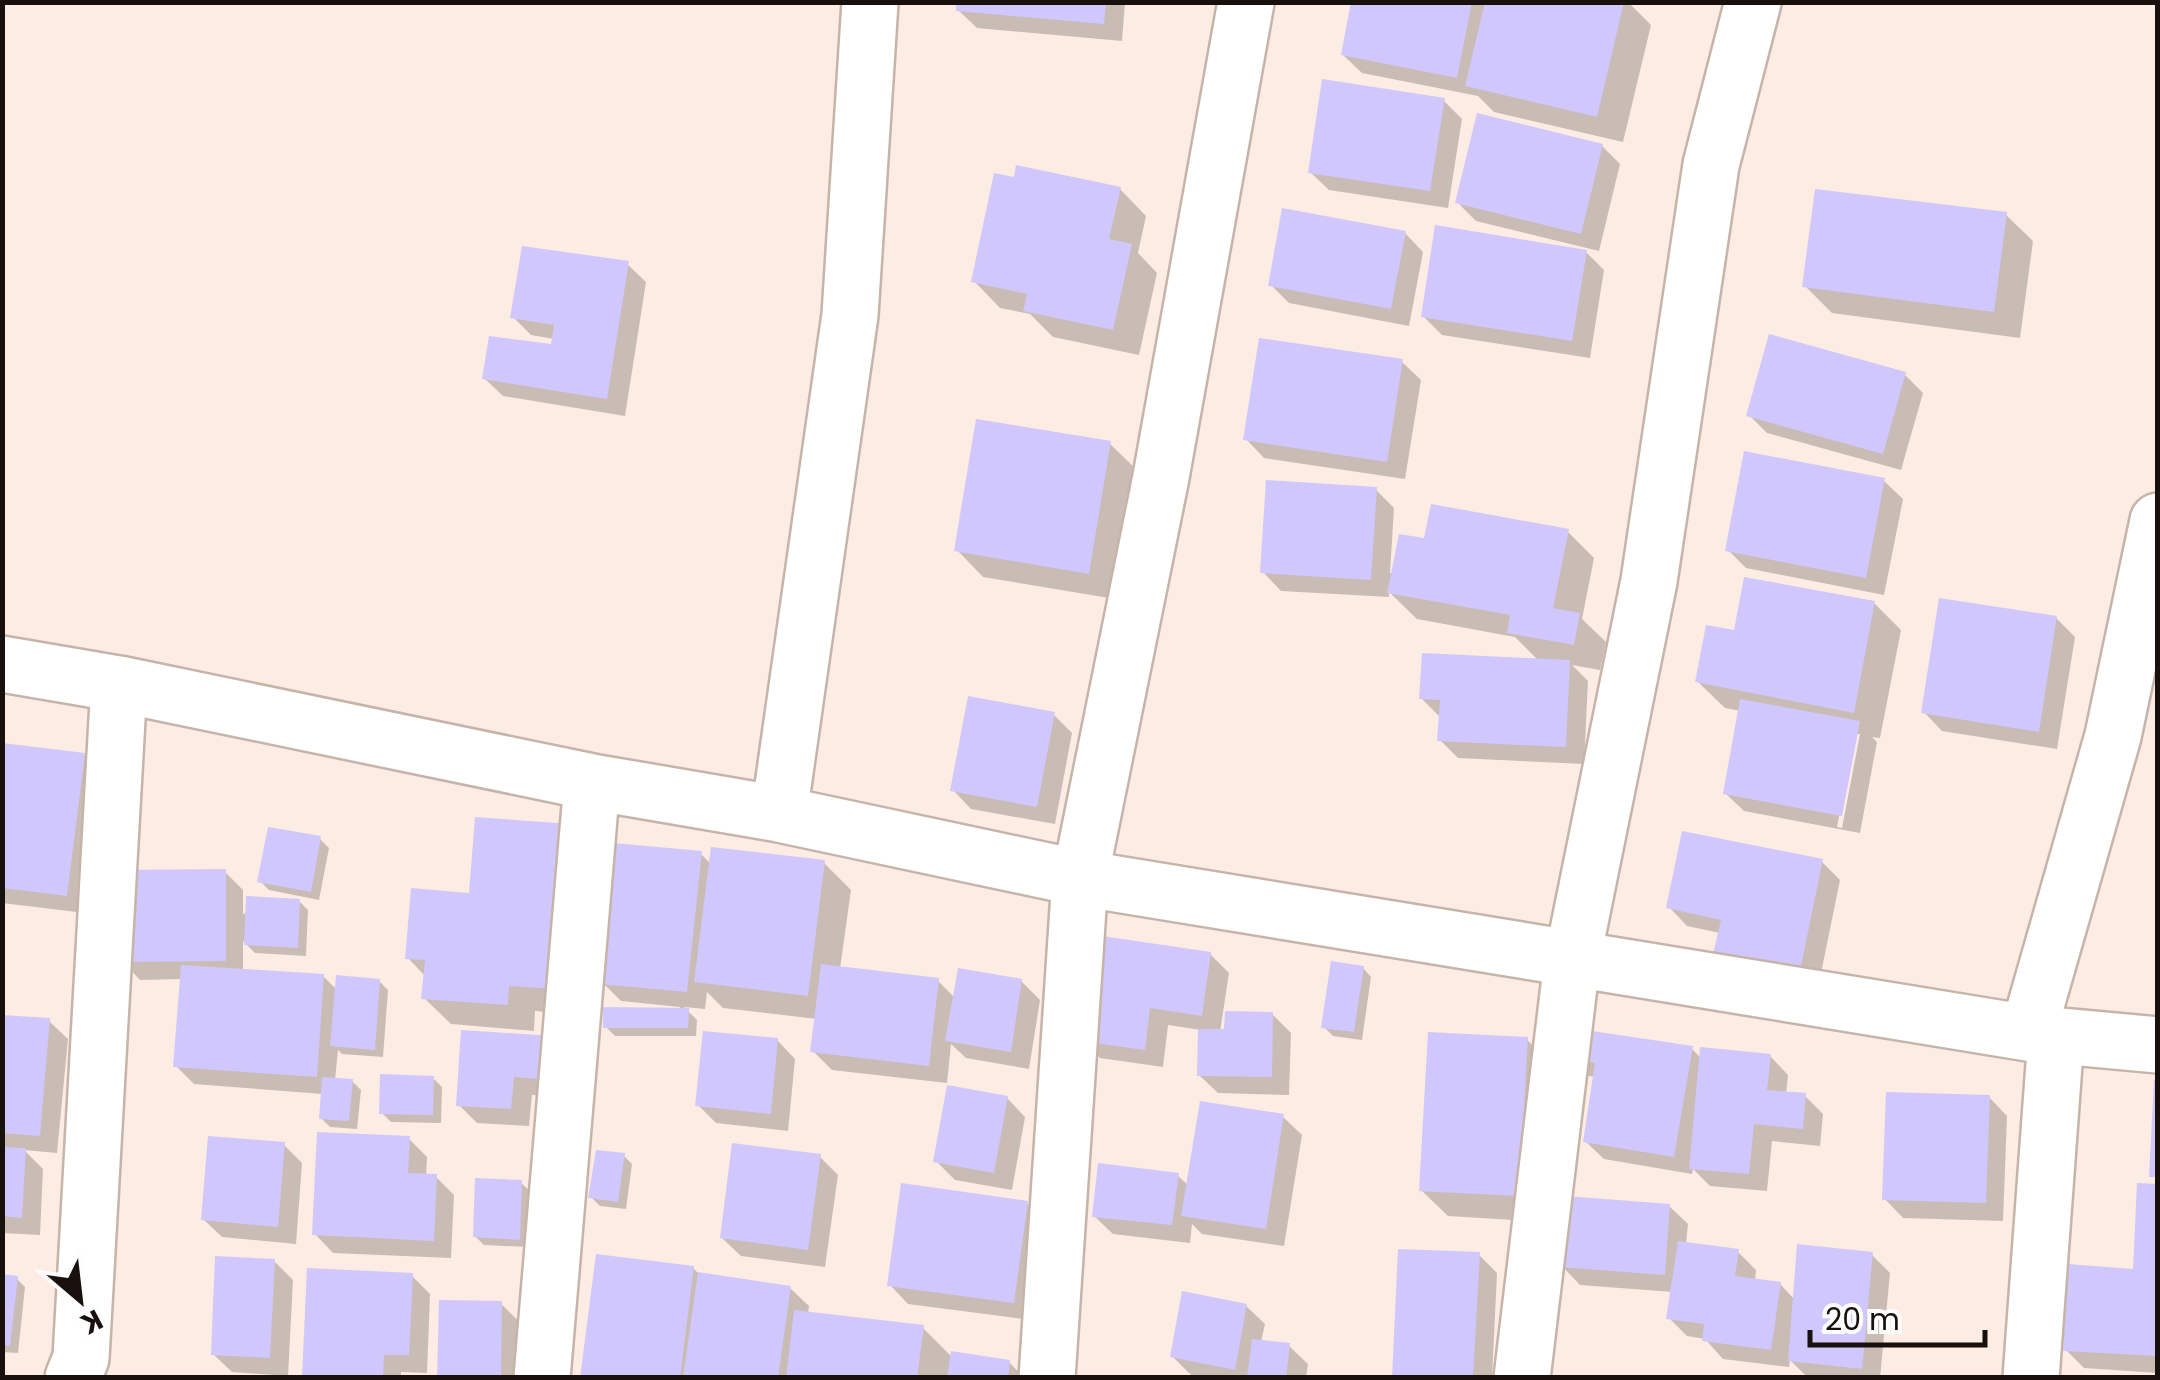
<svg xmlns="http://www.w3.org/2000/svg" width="2160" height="1380" viewBox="0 0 2160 1380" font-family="Poppins,sans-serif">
  <rect width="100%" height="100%" fill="#fcece3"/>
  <path fill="#0003" fill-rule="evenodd" d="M959,2h166l-3,39 -145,-13 -19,-18z
    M1354,2h274l23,23 -28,117 -129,-30 -16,-16 -116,-23 -19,-18z
    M1443,100l19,19 -14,89 -119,-18 -19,-18z
    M1602,146l18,18 -21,87 -123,-30 -19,-19z
    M1120,189l26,27 -8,37 19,20 -18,82 -86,-18 -23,-23 -30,-6 -26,-27z
    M2006,215l27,26 -13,97 -188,-25 -27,-27z
    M1405,233l18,19 -14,74 -120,-23 -18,-18z
    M1584,250l20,20 -14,88 -148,-23 -19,-19z
    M627,264l19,18 -21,134 -122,-20 -19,-18 69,-31 1,-8 -23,-4 -18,-18z
    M1402,362l19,18 -16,99 -141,-21 -18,-19z
    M1905,375l18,18 -22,77 -134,-37 -18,-18z
    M1110,444l27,26 -22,129 -132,-22 -26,-27z
    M1884,481l19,18 -19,96 -138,-27 -18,-18z
    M1376,490l18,18 -4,65h4l32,-32 141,-10 27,27 -12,61 24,23 -6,28 -28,-5 16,16 -4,83 -126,-6 -18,-18 1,-22 -20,-20 118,-37 -24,-24 -98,-18 -28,-27v5l-108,-6 -18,-19z
    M1874,603l27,27 -21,108 -8,-1 5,5 -17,91 -116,-22 -19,-18 16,-82 -16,-3 -27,-26 38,-49zM1855,734h5l-18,94 -5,-1z
    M2056,618l19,19 -18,112 -115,-18 -18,-19z
    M1053,714l19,19 -17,91 -84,-15 -18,-19z
    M2,746l82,9 18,19 -17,139 -83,-10z
    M320,839l9,9 -10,52 -50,-10 -9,-9z
    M700,853l11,11 113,-1 27,27 -11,79 98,12 17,17 66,-17 19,19 -11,69 -63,-11 -15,-14 -4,39 -115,-13 -19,-19 4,-32 -94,-11 -16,-16 -2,17 -21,-2 13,13 -1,16h-81l-9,-9 74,-16v-4l-59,-6 -18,-18z
    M1821,861l19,19 -22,108 -98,-55 -33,-7 -18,-19z
    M225,872l18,18v24l56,-13 9,9 -2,46 -51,-3 -12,-12v30l80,5 14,14 42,-9 9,9 -5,67 -41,-3 -4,-4 -3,30 17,1 9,9 -4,39 -27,-2 -9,-9 2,-24 -129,-10 -18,-18 6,-87 -42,1 -18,-19z
    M413,891l171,124 -49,-4 -1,20 -83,-7 -27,-26 2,-21 -18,-19z
    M1210,954l19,19 -9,59 52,-18 19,19 -2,62 -71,-2 -19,-18 2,-45 -33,-5 -5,42 -63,-9 -18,-18z
    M1363,968l8,9 -9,63 -29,-4 -9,-9z
    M2,1017l47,4 19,18 -11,114 -33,-3 19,19 -3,66 -38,-2z
    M464,1033l105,64 -37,-2 -3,31 -52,-3 -18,-18z
    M777,1040l18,19 -7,72 -72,-8 -18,-18z
    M1527,1040l27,26 -9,156 -97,-6 -27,-26z
    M1691,1048l11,11 68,-3 18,19 -2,19 19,2 18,18 -3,32 -48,-5 -5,50 -57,-5 -17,-17 -1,5 -88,-15 -19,-18 11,-64 -8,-1 -18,-19z
    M433,1078l9,9 -1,36 -50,-1 -9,-9z
    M1989,1097l18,19 -4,105 -100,-3 -18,-19z
    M1007,1098l18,19 -13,73 -57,-10 -19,-19z
    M1283,1117l19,18 -18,111 -82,-12 -10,-10 -2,19 -77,-9 -19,-18 83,-41 12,11z
    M409,1139l18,18 -1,19 10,1 18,18 -3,63 -118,-5 -18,-19z
    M284,1145l18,18 -6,81 -74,-7 -19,-18z
    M624,1156l8,8 -6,45 -26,-3 -9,-9z
    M819,1156l19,19 -13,92 -84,-11 -19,-18z
    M521,1183l9,8 -2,56 -44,-2 -9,-9z
    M2158,1187v186l-74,-5 -18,-18 70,-78z
    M1027,1204l19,18 -14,98 -124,-16 -18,-19z
    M1669,1206l19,18 -2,21 52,7 18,18 -1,11 25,3 15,16 77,-45 18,18 -10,105h-72l-18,-18 -1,7 -66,-8 -18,-20 -18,-3 -18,-18 4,-26 -93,-7 -18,-19z
    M1479,1255l18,18 -5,105h-98z
    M274,1261l19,19 -5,96 -56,-4 -19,-18z
    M693,1268l7,7 90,13 19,18 -1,8 114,13 30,30 57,5 15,16h-442z
    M412,1276l18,18 -3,79 -26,-1v6h-97z
    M2,1277l14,1 9,9 -7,66 -16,-1z
    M501,1304l19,18 -2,56h-78z
    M1246,1306l19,18 -4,18 28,4 19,18 -2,14h-101l-14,-3 -19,-19z"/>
  <path fill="#d0c7fc" d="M956,2h150l-2,22 -148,-13z
    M1351,2h121l-15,76 -116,-23z
    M1485,2h139l-27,115 -132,-31z
    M1322,79l123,19 -15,93 -122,-18z
    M1477,113l126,31 -22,90 -126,-31z
    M1016,165l105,22 -12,52 23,5 -19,86 -90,-19 4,-17 -56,-12 23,-109 20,4z
    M1815,189l192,23 -13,100 -192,-25z
    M1282,208l124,23 -15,78 -123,-23z
    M1435,225l152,25 -15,91 -151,-24z
    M522,246l107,15 -22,138 -125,-20 7,-43 62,8 3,-19 -44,-7z
    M1769,334l137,38 -23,82 -137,-38z
    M1259,338l144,21 -16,103 -144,-22z
    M976,419l135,22 -22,133 -135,-23z
    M1744,451l141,27 -19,100 -141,-27z
    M1266,480l111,7 -6,93 -111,-7z
    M1431,504l138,25 -16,79 27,5 -6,32 -67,-12 3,-18 -123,-22 12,-59 25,4z
    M1744,577l131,24 -21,112 -159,-31 11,-57 28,5z
    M1939,598l118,18 -18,116 -118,-19z
    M1422,653l148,7 -4,87 -129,-6 3,-41 -21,-1z
    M968,696l87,16 -18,95 -87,-16z
    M1740,699l120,22 -18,95 -119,-22z
    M2,743l83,10 -18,143 -65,-8z
    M475,817l96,7 -13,165 -49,-3 -1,19 -87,-6 4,-39 -20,-1 6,-71 58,5z
    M268,827l53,9 -10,56 -54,-10z
    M1682,831l141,28 -23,112 -87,-17 8,-34 -55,-12z
    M613,843l89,8 -15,141 -87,-8z
    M711,847l114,13 -17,136 -114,-14z
    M226,869v92l-107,1 1,-92z
    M246,896l54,3 -2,49 -54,-3z
    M1095,935l116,17 -9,64 -52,-8 -5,42 -66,-9z
    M1331,961l33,5 -10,66 -33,-4z
    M821,964l118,14 -10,88 -119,-14z
    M181,965l143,9 -7,103 -144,-10z
    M958,968l64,11 -11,73 -66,-11z
    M336,975l44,4 -5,71 -45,-4z
    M603,1007l86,1 -1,20h-85z
    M1225,1011l48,1 -1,65 -75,-1 1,-47h26z
    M2,1015l48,3 -10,118 -38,-3z
    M1572,1028l121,18 -19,111 -91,-15 12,-79 -28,-5z
    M461,1030l92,6 -2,44 -37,-3 -3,32 -55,-3z
    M703,1031l75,7 -7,76 -76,-8z
    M1428,1032l100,5 -9,159 -100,-5z
    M1700,1047l71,7 -4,36 39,3 -3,36 -49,-5 -5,50 -60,-5z
    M380,1074l54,2 -1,39 -54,-1z
    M322,1077l31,2 -4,42 -30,-2z
    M2154,1080h4v97h-9z
    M947,1085l61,11 -14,77 -61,-11z
    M1886,1092l104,3 -4,108 -104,-3z
    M1200,1101l84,13 -18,115 -85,-13z
    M317,1132l93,4 -2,37 29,1 -3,67 -122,-6z
    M208,1136l77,6 -7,85 -77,-7z
    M732,1143l89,11 -13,96 -88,-12z
    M2,1147l24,1 -4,70 -20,-2z
    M596,1150l29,3 -7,49 -30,-4z
    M1098,1163l81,10 -7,52 -80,-8z
    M475,1178l47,2 -2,60 -47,-3z
    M901,1183l127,18 -14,102 -127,-17z
    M2137,1183l21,1v172l-95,-5 5,-87 65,5z
    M1565,1196l105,8 -5,71 -106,-8z
    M1678,1241l61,8 -4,27 46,6 -10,68 -69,-9 2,-17 -38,-5z
    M1797,1244l76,8 -11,117 -74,-8z
    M1398,1249l82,3 -7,126h-81z
    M596,1254l98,12 -14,112h-100z
    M215,1256l60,3 -5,99 -59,-3z
    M307,1268l106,5 -4,82h-25l-1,23h-81z
    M698,1272l93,14 -13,92h-95z
    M2,1274l16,2 -8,70 -8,-1z
    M1182,1291l65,13 -12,66 -65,-13z
    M439,1300l63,1 -1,77h-64z
    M794,1310l130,15 -7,53h-131z
    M1252,1339l38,4 -4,35h-39z
    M951,1351l59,9 -2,18h-61z"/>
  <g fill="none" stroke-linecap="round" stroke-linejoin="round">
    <g stroke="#c7b4a9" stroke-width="60">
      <path id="minor" d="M2,664l117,20 473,98 187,32 301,64 948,155 130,12
        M779,814l71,-499 20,-313
        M2028,1033l85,-297 45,-215
        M73,1378l8,-20 38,-674
        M542,1378l50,-596
        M1047,1378l33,-500 81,-401 85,-475
        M1522,1378l50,-417 77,-380 62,-416 42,-163
        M2031,1378l25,-341"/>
    </g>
    <use href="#minor" stroke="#fff" stroke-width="55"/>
  </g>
  <rect width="2160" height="1380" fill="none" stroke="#17100d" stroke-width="10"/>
  <g transform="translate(80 1300) rotate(152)" stroke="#fdfdfd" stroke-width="8" paint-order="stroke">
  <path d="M0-8L18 38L0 25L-18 38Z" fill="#17100d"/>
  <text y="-15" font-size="28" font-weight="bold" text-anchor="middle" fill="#17100d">K</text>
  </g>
  <path d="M1810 1330v15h175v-15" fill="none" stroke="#17100d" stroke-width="5"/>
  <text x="1825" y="1330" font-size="30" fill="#17100d" stroke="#fdfdfd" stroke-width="8" paint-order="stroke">20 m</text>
</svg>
